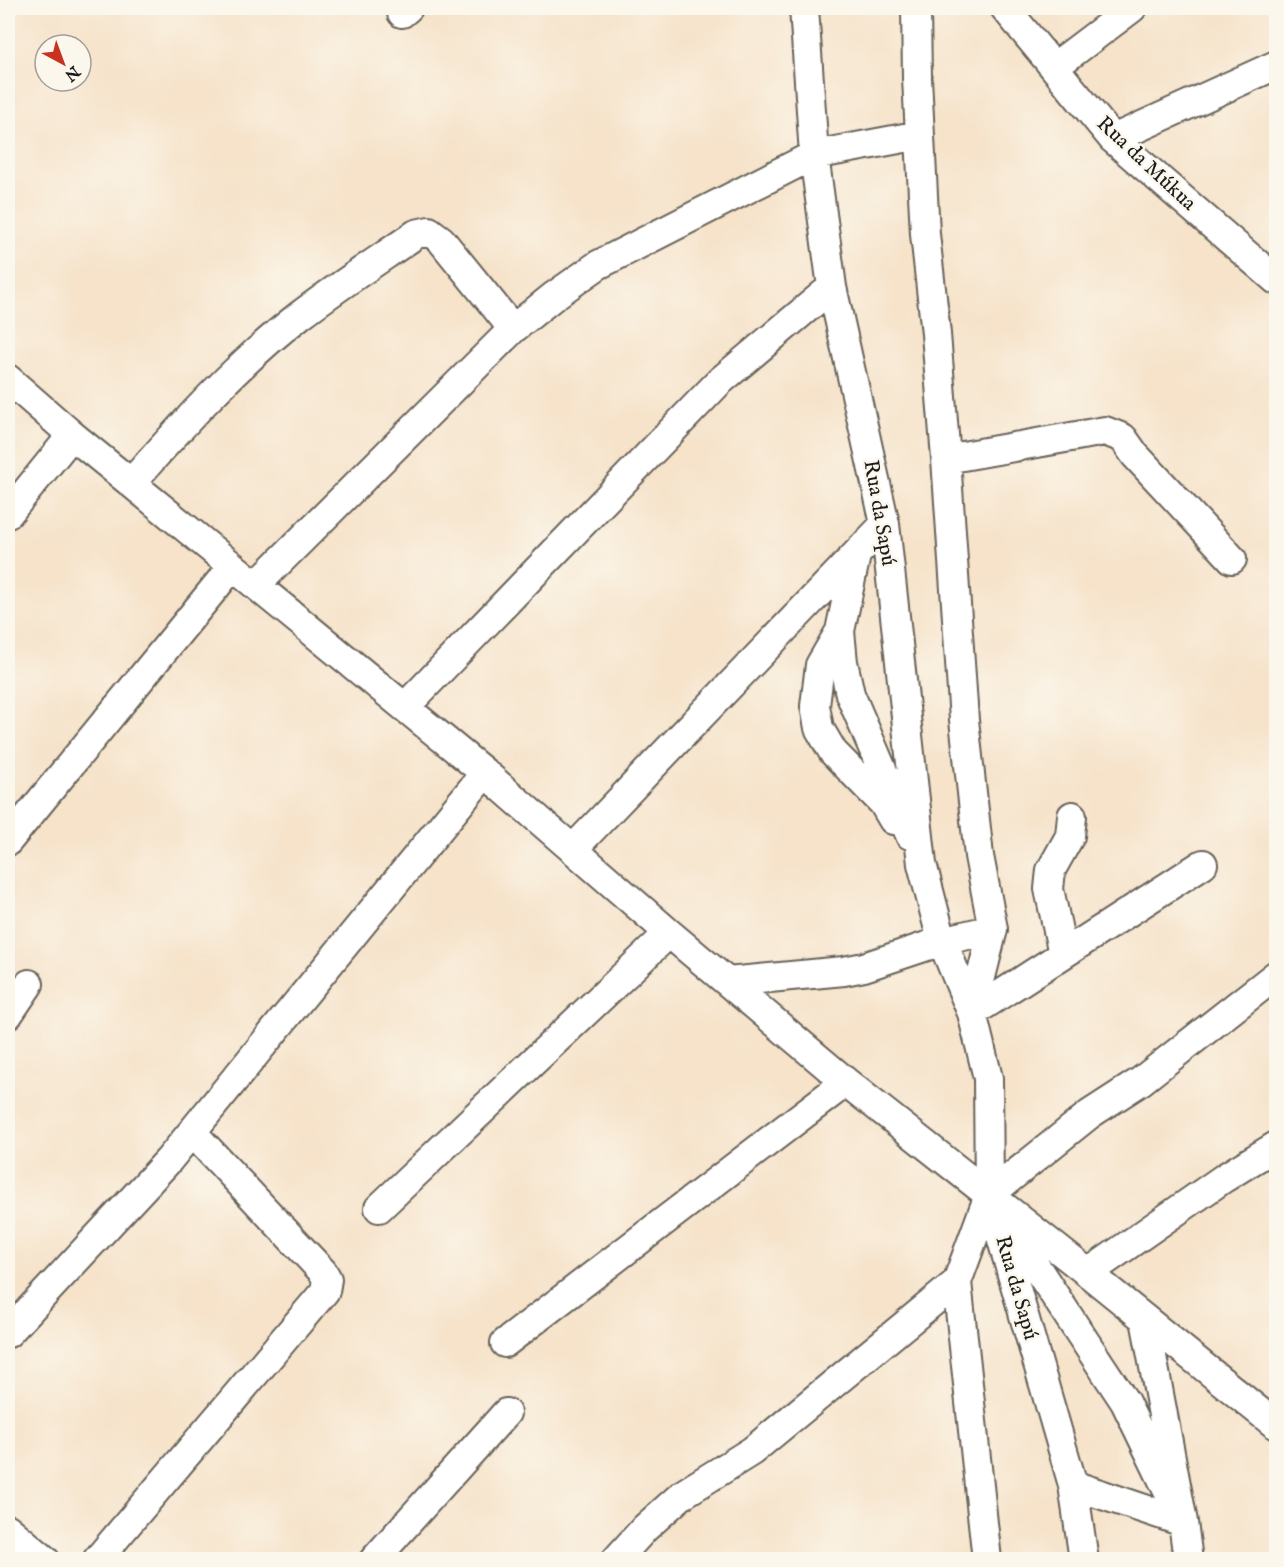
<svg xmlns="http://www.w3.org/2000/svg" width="1284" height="1567" viewBox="0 0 1284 1567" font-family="'IM FELL English',serif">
  <rect width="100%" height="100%" fill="#fbf7ec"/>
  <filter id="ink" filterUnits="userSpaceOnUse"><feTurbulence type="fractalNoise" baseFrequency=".0167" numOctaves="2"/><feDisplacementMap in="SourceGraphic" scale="12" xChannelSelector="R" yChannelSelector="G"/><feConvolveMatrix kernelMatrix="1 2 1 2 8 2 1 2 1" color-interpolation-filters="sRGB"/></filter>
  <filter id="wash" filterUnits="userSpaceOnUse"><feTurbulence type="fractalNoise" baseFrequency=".008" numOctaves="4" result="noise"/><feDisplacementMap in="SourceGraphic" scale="24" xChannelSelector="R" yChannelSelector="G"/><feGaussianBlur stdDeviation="1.35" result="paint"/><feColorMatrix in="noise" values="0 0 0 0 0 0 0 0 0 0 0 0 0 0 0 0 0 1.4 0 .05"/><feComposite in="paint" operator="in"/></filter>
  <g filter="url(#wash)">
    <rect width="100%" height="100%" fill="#f6e3ca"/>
  </g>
  <g filter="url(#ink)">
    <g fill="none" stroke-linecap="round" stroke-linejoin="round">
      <g stroke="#686259" stroke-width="32">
        <path id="minor" d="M804,8l10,147 18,132 53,237 37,340 20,77 30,72 16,65 1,117 84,290 11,75
          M916,8l1,70 8,156 11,100 10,125 18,261 15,136 14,73 -21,84
          M1005,8l108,131 163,141
          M402,13l6,-5
          M1054,67l78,-59
          M1113,139l163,-74
          M8,379l64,56 59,48 354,290 184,160 177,149 242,191 188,152
          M946,459l159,-28 18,7 12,17 97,104
          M131,483c52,-59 106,-119 168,-167 38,-29 78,-55 117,-82l13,-3 12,9 72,89
          M8,514l64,-79
          M856,555l-16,76 3,31 7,32 60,141
          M256,585l257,-256 41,-33 44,-31 216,-110 106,-20
          M840,631l-20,34 -5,41 4,22 14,24 50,51 10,17
          M405,707l314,-325 113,-95
          M8,841l224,-274
          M573,849l312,-325
          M1063,954l-14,-65 2,-19 19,-34 2,-20
          M727,982l117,-11 20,-4 78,-26 51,-12
          M972,1013l231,-149
          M8,1015l21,-31
          M379,1208l290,-275
          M1005,1220l120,182 58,120 5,38
          M1088,1273l136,-95 52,-32
          M957,1282l30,278
          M8,1333l160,-172 317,-388
          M505,1343l341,-261
          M1073,1485l110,37 -38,-203
          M8,1529l37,31
          M97,1560l228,-269 2,-12 -4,-7 -131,-140
          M374,1560l132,-147
          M616,1560l29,-32 38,-34 69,-43 205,-169 32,-87 101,-81 51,-33 135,-106"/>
      </g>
      <use href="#minor" stroke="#fff" stroke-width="28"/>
    </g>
  </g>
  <g text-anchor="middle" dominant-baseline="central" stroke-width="5" stroke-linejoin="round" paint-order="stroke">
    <g font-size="21" fill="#1c1c1c" stroke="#fbf7ec">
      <text transform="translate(1146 164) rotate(43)">Rua da Múkua</text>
      <text transform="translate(879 513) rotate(80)">Rua da Sapú</text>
      <text transform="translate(1016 1288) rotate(74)">Rua da Sapú</text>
    </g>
  </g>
  <rect width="1284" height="1567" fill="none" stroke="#fbf7ec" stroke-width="30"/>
  <g transform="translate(63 63) rotate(139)"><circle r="28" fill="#fbf7ec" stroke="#a29f99" stroke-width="1.5"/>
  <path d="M0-4.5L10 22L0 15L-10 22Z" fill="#c8321e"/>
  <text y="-9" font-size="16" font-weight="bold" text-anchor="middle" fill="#1c1c1c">N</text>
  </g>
</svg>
